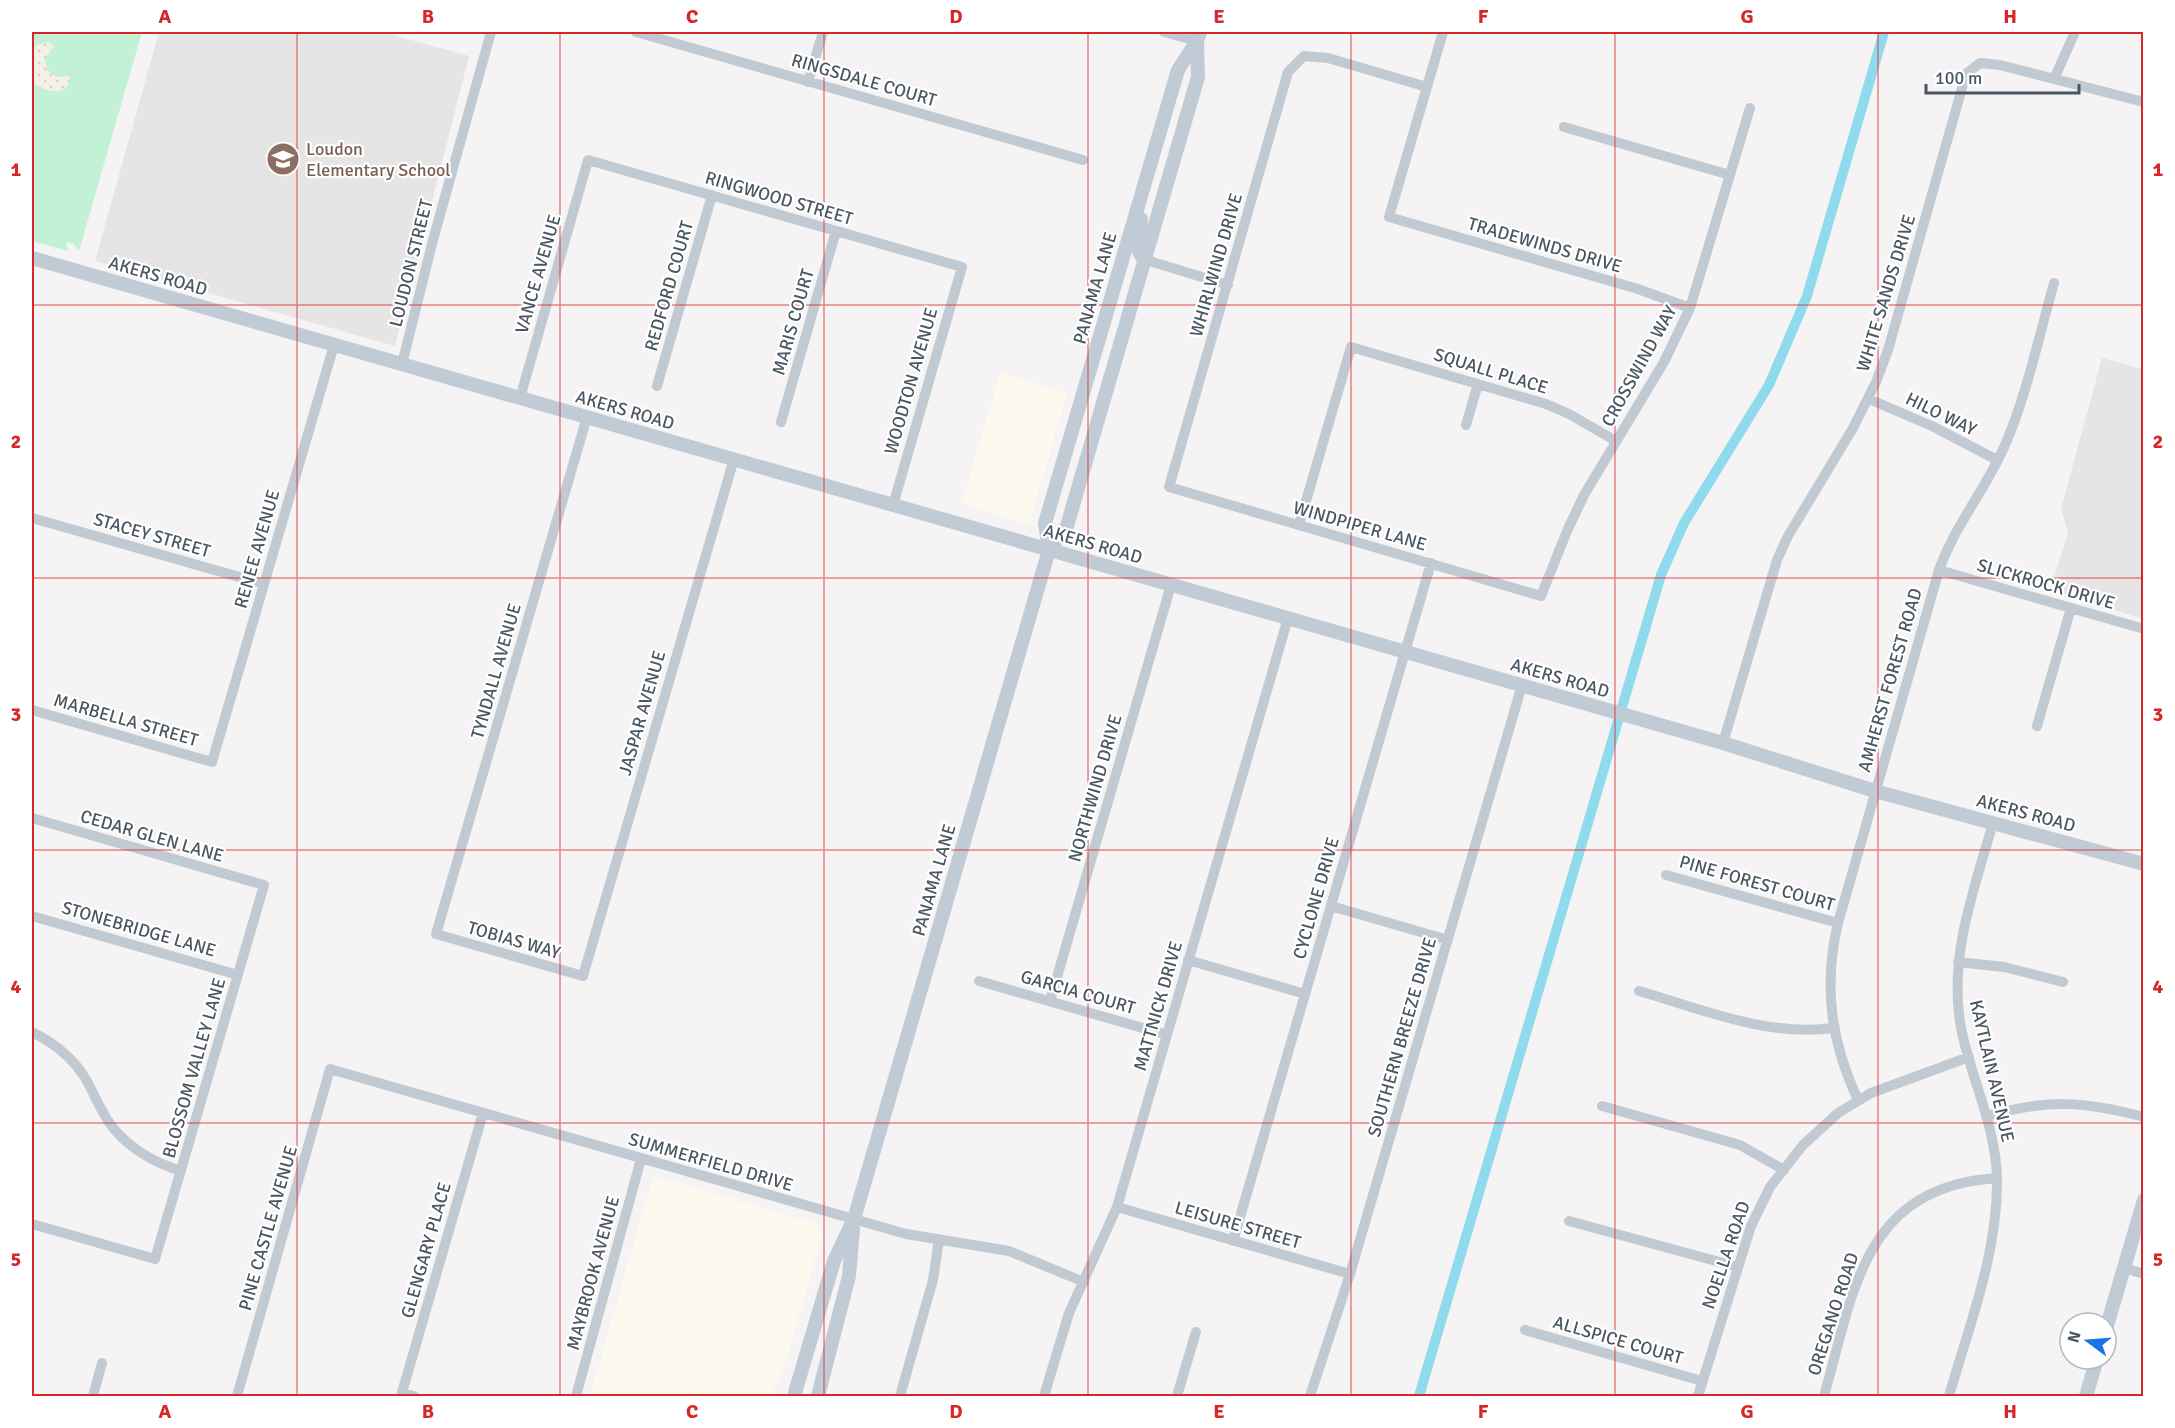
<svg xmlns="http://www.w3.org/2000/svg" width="2175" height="1428" viewBox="0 0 2175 1428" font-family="Signika,sans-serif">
  <defs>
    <pattern id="sand-dots" width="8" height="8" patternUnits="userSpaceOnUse" patternTransform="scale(1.5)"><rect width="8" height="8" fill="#f5f0e5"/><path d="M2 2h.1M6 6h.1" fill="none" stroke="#d4d0c7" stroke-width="1.8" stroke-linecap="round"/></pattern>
  </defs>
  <rect width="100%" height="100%" fill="#f5f3f3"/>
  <path fill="#fdf9ef" d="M1000,373l67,20 -38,132 -67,-22z
    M653,1176l163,47 6,12 -36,126 -16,35h-180z"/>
  <path fill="#e6e4e5" d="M159,32h223l87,24 -74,290 -300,-85z
    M2102,358l41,11v250l-93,-29 18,-57 -7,-24z"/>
  <path fill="#c3f1d5" d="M32,32h110l-63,219 -5,-7 -8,-2 2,9 -36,-10v-7h4l-4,-1z"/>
  <path fill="url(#sand-dots)" d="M48,42l6,4 -9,12 2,12 10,7 11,-1 2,3c-5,21 -26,11 -38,3v-31l5,-6z"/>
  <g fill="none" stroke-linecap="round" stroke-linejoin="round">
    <path stroke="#90daee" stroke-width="10" d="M1419,1396l242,-821 23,-52 85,-138 38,-89 77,-264"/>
    <path stroke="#c1cad2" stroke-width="10" d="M636,32l447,128
      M1164,32l33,9
      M1443,32l-54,185 249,72 52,19
      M2054,79l21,-47
      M808,82l15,-50
      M1427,87l-99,-29 -24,-2 -16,16 -119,415 372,109 26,-65 17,-36 80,-133 26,-54 60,-200
      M1564,127l166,48
      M1143,259l85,26
      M402,364l31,-124 58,-208
      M657,386l55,-191
      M520,398l68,-238 374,107 -69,238
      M1869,399l65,28 63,33
      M587,417l-151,517 147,42 151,-517
      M781,422l55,-191
      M1466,425l12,-41
      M32,518l232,66
      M1299,525l52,-178 195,57 23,10 47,27
      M1939,570l205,59
      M32,710l180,52 122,-417
      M2037,726l34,-118
      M1723,743l54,-183 11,-24 65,-108 23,-46 12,-32 78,-276 14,-11 20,2 144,37
      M32,818l232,67 -109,374 -123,-35
      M1666,875l172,48
      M1331,906l117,34
      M32,916l206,59
      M1188,960l117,34
      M1958,962l46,5 59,15
      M979,981l188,54
      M1639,991c63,18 128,46 194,37
      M1050,1001l121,-416
      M32,1032c24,12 45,29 57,53 8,15 14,31 25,44 18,21 41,34 67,42
      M1858,1100c-27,-58 -35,-114 -20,-177l101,-353c16,-45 47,-81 66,-125 22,-51 34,-109 49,-162
      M1602,1106l138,39 44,25
      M1987,1116c60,-17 97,-15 157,1
      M1117,1207l233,67
      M1569,1221l169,46
      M1233,1241l198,-678
      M2124,1268l20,6
      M1525,1330l177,51
      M402,1393l12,3
      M93,1396l9,-33
      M237,1396l93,-327 576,165 103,17 75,31
      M401,1396l82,-283
      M576,1396l65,-237
      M900,1396l33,-116 6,-41
      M1044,1396l25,-83 48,-106 171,-589
      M1177,1396l19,-64
      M1310,1396l40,-122 172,-589
      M1698,1396l53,-170 19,-39 33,-42 35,-32 33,-20 98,-36
      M1824,1396c30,-105 39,-209 173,-218
      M1949,1396c20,-70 49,-143 48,-217 -1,-53 -26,-100 -36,-151 -13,-71 13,-138 32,-205"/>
    <path stroke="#c1cbd6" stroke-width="14" d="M1141,219l-4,28 6,12
      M32,258l1691,485 152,48 269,73
      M1049,550l-4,-27 133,-453 19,-29 3,-9
      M2106,1329l38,-129
      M794,1396l40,-135 20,-42 195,-669 18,-24 131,-449 -1,-36
      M818,1396l31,-120 4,-47
      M2086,1396l11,-37"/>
  </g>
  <path fill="none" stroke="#d62828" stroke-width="1.5" stroke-opacity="0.55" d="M297,32v1364M560,32v1364M824,32v1364M1088,32v1364M1351,32v1364M1615,32v1364M1878,32v1364M32,305h2112M32,578h2112M32,850h2112M32,1123h2112"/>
  <defs>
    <g id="school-disc" transform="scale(1.725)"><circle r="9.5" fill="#8d6e63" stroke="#fff"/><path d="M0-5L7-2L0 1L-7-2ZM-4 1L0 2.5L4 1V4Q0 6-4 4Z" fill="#fff"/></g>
  </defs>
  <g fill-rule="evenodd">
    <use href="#school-disc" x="283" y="159"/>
  </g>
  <g text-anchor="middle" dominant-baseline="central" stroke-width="4.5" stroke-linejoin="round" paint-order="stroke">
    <g font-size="18" fill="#4a5661" stroke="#fff">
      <text transform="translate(864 80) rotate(16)">RINGSDALE COURT</text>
      <text transform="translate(779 198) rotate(16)">RINGWOOD STREET</text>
      <text transform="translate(1545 245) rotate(16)">TRADEWINDS DRIVE</text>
      <text transform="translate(411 263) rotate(-76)">LOUDON STREET</text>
      <text transform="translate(1216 265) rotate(-74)">WHIRLWIND DRIVE</text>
      <text transform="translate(538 274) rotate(-74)">VANCE AVENUE</text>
      <text transform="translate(158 276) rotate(16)">AKERS ROAD</text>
      <text transform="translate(669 286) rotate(-74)">REDFORD COURT</text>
      <text transform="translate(1095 288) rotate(-74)">PANAMA LANE</text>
      <text transform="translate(1886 293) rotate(-73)">WHITE SANDS DRIVE</text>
      <text transform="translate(793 322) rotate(-74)">MARIS COURT</text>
      <text transform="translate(1639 366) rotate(-61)">CROSSWIND WAY</text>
      <text transform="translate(1491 371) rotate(17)">SQUALL PLACE</text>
      <text transform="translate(911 381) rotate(-74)">WOODTON AVENUE</text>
      <text transform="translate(625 410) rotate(16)">AKERS ROAD</text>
      <text transform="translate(1941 414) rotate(26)">HILO WAY</text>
      <text transform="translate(1360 526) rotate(16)">WINDPIPER LANE</text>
      <text transform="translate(152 535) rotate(16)">STACEY STREET</text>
      <text transform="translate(1093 544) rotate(16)">AKERS ROAD</text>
      <text transform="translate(257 549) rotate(-74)">RENEE AVENUE</text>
      <text transform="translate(2046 584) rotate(16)">SLICKROCK DRIVE</text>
      <text transform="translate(496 671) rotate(-74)">TYNDALL AVENUE</text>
      <text transform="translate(1560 678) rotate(16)">AKERS ROAD</text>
      <text transform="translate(1890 680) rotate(-74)">AMHERST FOREST ROAD</text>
      <text transform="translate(642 713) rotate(-74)">JASPAR AVENUE</text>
      <text transform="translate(126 720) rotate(16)">MARBELLA STREET</text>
      <text transform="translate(1095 788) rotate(-74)">NORTHWIND DRIVE</text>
      <text transform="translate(2026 813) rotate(15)">AKERS ROAD</text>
      <text transform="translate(152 836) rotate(16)">CEDAR GLEN LANE</text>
      <text transform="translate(934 880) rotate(-74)">PANAMA LANE</text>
      <text transform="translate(1757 883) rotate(16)">PINE FOREST COURT</text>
      <text transform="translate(1316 898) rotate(-74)">CYCLONE DRIVE</text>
      <text transform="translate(139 929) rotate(16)">STONEBRIDGE LANE</text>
      <text transform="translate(514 940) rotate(16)">TOBIAS WAY</text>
      <text transform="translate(1078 992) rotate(16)">GARCIA COURT</text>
      <text transform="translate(1158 1006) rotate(-74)">MATTNICK DRIVE</text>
      <text transform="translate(1402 1037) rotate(-74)">SOUTHERN BREEZE DRIVE</text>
      <text transform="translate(194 1068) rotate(-74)">BLOSSOM VALLEY LANE</text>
      <text transform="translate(1992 1071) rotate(77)">KAYTLAIN AVENUE</text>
      <text transform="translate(711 1162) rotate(16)">SUMMERFIELD DRIVE</text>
      <text transform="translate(1238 1225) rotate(16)">LEISURE STREET</text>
      <text transform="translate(268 1228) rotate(-74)">PINE CASTLE AVENUE</text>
      <text transform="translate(426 1250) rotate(-74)">GLENGARY PLACE</text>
      <text transform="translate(1726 1255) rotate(-71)">NOELLA ROAD</text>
      <text transform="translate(593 1273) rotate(-75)">MAYBROOK AVENUE</text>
      <text transform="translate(1833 1314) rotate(-72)">OREGANO ROAD</text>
      <text transform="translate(1618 1340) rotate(16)">ALLSPICE COURT</text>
    </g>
    <g font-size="18" fill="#785e54" stroke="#fff" text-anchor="start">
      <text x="306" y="149">Loudon<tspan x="306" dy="21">Elementary School</tspan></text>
    </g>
  </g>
  <rect width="2175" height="1428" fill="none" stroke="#ffffff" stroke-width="66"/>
  <g transform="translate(2088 1341) rotate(286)"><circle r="28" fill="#ffffff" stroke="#b7bbc0" stroke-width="1.5"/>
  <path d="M0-4.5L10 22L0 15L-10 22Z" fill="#1a73e8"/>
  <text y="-9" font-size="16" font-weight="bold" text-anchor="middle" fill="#4a5661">N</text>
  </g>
  <path d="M1926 84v9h153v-9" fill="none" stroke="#4a5661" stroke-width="3"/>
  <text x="1935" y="84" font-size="18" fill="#4a5661" stroke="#ffffff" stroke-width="4.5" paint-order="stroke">100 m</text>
  <rect x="33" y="33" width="2109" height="1362" fill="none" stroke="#d62828" stroke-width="2"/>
  <g font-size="20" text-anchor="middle" font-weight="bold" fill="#d62828">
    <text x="165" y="23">A</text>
    <text x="428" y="23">B</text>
    <text x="692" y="23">C</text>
    <text x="956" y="23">D</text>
    <text x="1219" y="23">E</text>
    <text x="1483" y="23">F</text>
    <text x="1747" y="23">G</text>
    <text x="2010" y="23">H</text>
    <text x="16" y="176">1</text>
    <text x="2158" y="176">1</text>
    <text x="16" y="448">2</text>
    <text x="2158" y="448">2</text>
    <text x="16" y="721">3</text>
    <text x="2158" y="721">3</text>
    <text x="16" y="993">4</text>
    <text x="2158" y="993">4</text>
    <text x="16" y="1266">5</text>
    <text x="2158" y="1266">5</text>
    <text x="165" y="1418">A</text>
    <text x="428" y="1418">B</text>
    <text x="692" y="1418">C</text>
    <text x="956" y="1418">D</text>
    <text x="1219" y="1418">E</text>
    <text x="1483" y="1418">F</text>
    <text x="1747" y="1418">G</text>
    <text x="2010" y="1418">H</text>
  </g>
</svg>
